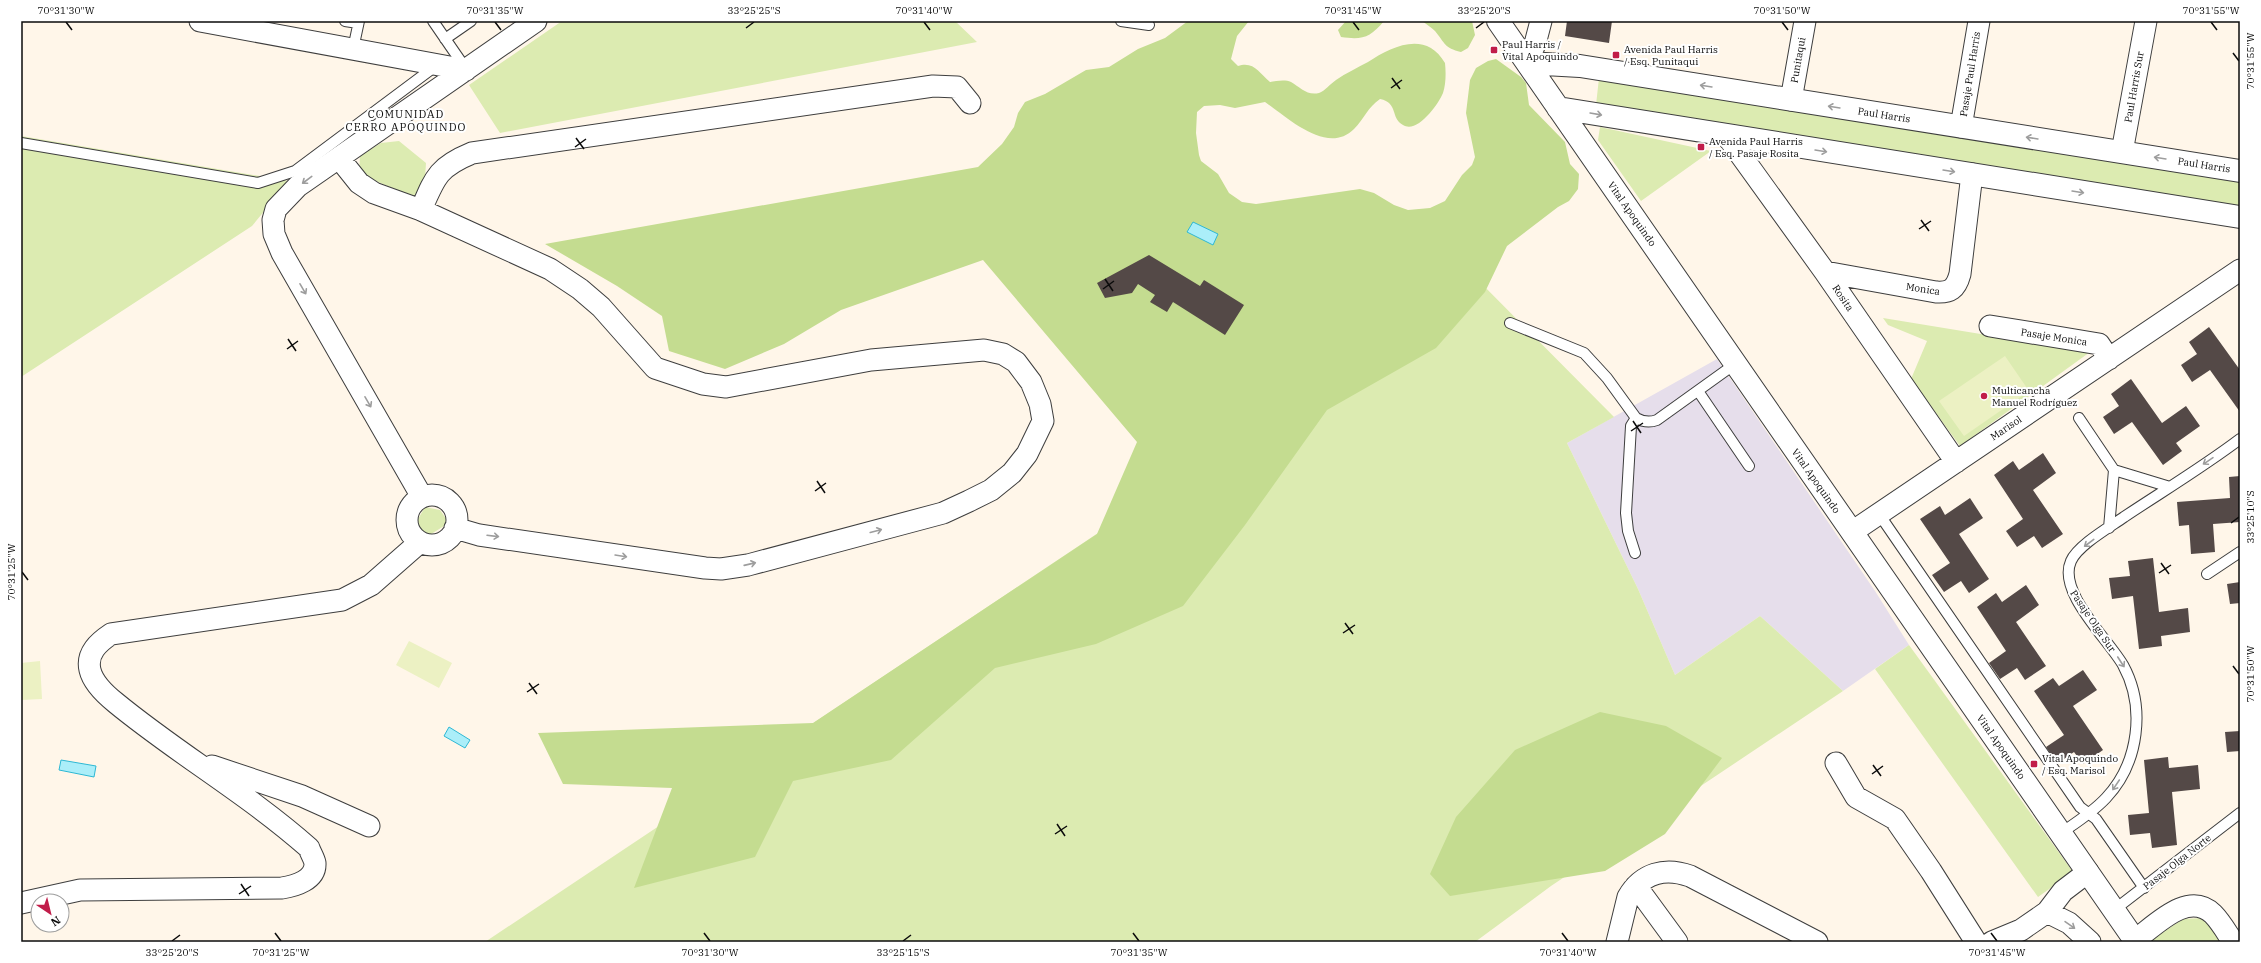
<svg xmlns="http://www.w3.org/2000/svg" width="2261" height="963" viewBox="0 0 2261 963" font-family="'IBM Plex Serif',serif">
  <rect width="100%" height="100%" fill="#fff6e9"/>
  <path fill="#e6deeb" d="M1717,359l158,232 34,54 -66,46 -83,-75 -85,59 -37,-86 -71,-146z"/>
  <path fill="#dcebb1" d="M562,21h393l22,21 -477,91 -31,-48z
    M1599,78l641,104v26l-644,-103z
    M1600,127l111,24 -70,50 -43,-61z
    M21,136l268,45 -37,45 -231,151z
    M399,141l27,22 -1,15 -11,19 -55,-23 1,-18 21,-13z
    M1473,275l141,142 -47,26 71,146 37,86 85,-59 83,75 -292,195 -76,56h-990l688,-459z
    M1883,318l207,34 -130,94 -49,-67 16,-38 -39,-16z
    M425,507l15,3 9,13 -26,16 -9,-13z
    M1909,645l164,227 -35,25 -163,-228z
    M2203,918l24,24 -77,-1 33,-22z"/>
  <path fill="#c4dc90" d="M1188,21h61l-12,15 -6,23 7,7c16,-5 21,7 32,16 6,-1 15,-3 21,0 9,5 16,14 28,11 6,-2 11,-9 17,-13 10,-7 21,-12 32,-18 24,-16 58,-32 77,1 1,9 1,21 -2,30 -5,12 -26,41 -40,32 -13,-7 -4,-22 -23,-26 -12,8 -16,20 -26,30 -27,27 -67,-12 -89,-27l-30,6 -15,-3 -16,1 -7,6 -1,21 3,22 2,6 17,13 11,19 13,9 14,2 104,-15 14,4 20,12 14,5 22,-2 15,-7 17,-26 10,-10 3,-8 -9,-44 4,-33 6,-12 12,-7 8,-2 25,18 5,6 3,22 36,37 5,22 9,10 -1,15 -9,12 -11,6 -51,39 -22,46 -49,56 -109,62 -82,115 -62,81 -87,38 -101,24 -104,92 -98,21 -38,76 -121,31 38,-100 -109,-4 -25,-51 275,-10 284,-189 40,-92 -154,-182 -142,50 -57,34 -59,25 -56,-18 -7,-35 -45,-30 -72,-42 433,-77 24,-23 12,-17 4,-14 7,-11 20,-8 41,-24 23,-3 29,-18 27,-11z
    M1346,21h38c-14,17 -22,19 -43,16l-3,-7z
    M1422,21h50l3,14 -7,13 -7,4c-17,-4 -16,-9 -26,-21 -4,-4 -9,-7 -13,-10z
    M1600,712l66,14 56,32 -57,76 -60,37 -155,25 -20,-22 26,-57 59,-67z"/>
  <path fill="#ecf1c3" d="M2005,356l24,35 -65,45 -25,-35z
    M409,641l43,22 -13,25 -43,-23z
    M40,661l2,38 -21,1v-37z"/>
  <path fill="#abeef9" stroke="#2eb8d4" d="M1193,222l25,12 -5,11 -26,-13z
    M449,727l21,13 -5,8 -21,-12z
    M61,760l35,6 -2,11 -35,-7z"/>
  <path fill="#544947" d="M1567,21h45l-3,22 -44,-7z
    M1149,255l51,31 4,-6 40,25 -19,30 -52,-33 -6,10 -17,-10 5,-7 -17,-11 -6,9 -27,5 -8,-15z
    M2209,327l31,43v42l-30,-42 -18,12 -11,-17 16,-11 -8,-12z
    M2131,379l31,44 24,-17 14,20 -24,17 6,8 -19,14 -31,-43 -18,12 -11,-17 16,-11 -8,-12z
    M2043,453l13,20 -23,17 30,44 -21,14 -8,-12 -17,11 -11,-16 17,-12 -29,-44 19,-14 6,9z
    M2240,476v46l-27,2 2,28 -24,2 -2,-29 -10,1 -2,-24 53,-4 -1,-21z
    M1970,498l13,20 -24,16 30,45 -20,14 -8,-12 -17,11 -12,-17 18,-12 -30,-44 20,-13 5,9z
    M2153,558l6,54 29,-4 2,24 -29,4 1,10 -23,3 -6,-53 -21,3 -3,-21 21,-2 -2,-15z
    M2240,582v21l-10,1 -3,-20z
    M2026,585l13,20 -23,17 30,44 -21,14 -8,-12 -17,11 -11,-16 17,-12 -29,-44 19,-14 6,9z
    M2083,670l14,20 -24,16 30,44 -20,14 -9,-12 -17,12 -11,-17 18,-12 -30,-44 19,-13 6,8z
    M2240,731v20l-13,1 -2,-20z
    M2168,757l1,11 29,-3 2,24 -28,3 5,53 -25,3 -2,-15 -20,2 -2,-20 21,-2 -5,-53z"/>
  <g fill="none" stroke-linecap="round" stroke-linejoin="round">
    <g stroke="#3e3e3e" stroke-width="12">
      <path id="service" d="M345,21l13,2
        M433,21l33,48
        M1121,21l28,4
        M445,39l26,-18
        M353,49l6,-28
        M21,143l237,40 37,-12 142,-106
        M1510,323l74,30 23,25 29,40c7,4 13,5 21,2l78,-56
        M1698,391l51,75
        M2079,418l35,52 -5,58
        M2114,470l56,17
        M1879,514l201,293 16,12 48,69
        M1635,553l-7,-22 -2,-18 5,-87 5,-8
        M2207,574l33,-22
        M2061,833c16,-11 32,-21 45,-35 33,-35 40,-91 17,-133 -15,-26 -66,-73 -52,-104 7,-16 39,-34 53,-44 39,-26 79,-50 116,-78
        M2114,910l126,-97"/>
    </g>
    <g stroke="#3e3e3e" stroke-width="23">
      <path id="minor" d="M200,21l266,49
        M1527,63l8,-19 6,-23
        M1791,100l14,-79
        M1961,127l18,-106
        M1727,136l98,136 131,190
        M2122,152l24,-131
        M339,158l20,25 15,10 47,17 129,59 30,20 21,18 54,61 48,16 23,3 145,-27 113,-10 19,4 13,8 15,20 9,22 3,17 -16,33 -15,19 -21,17 -22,11 -26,12 -195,52 -27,4 -16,-1 -226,-33 -24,-7
        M421,210c14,-33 17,-43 51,-57l461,-67 24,1 13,16
        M1825,272l111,20c14,1 20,-3 24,-18l12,-100
        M1990,326l109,18 10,15
        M407 520a25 25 0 1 1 50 0a25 25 0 1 1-50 0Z
        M422,497l-140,-244 -8,-19 -1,-14 3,-11 22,-23 238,-165
        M1852,532l388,-262
        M1836,763l20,34 39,22 36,52 45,71
        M212,766l90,30 67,30
        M1636,886l41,56
        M21,903l59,-13 202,-2c13,-2 34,-8 33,-25 -1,-5 -5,-11 -6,-15 -61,-54 -131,-94 -193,-145 -10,-8 -23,-20 -26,-33 -4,-17 9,-28 21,-36l231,-34 29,-15 49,-43
        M2047,912l22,11 21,19
        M2135,940c21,-15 53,-50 78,-26 8,8 14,19 20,28
        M1617,942l11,-45c14,-24 37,-30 62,-21l127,66
        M1992,942l29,-12 26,-18 16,-21 25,-19"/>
    </g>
    <g stroke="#3e3e3e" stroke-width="24">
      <path id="tertiary" d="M1498,21l638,921
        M1527,63l53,3 660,105
        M1558,108l682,109"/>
    </g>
    <use href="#service" stroke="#fff" stroke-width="10"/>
    <use href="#minor" stroke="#fff" stroke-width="21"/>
    <use href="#tertiary" stroke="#fff" stroke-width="22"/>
  </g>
  <defs><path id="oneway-shaft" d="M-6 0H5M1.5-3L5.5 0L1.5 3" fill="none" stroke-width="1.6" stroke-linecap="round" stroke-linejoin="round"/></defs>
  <g stroke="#9d9d9d">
    <use href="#oneway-shaft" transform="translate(1706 86) rotate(-171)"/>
    <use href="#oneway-shaft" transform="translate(1834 107) rotate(-171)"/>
    <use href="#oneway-shaft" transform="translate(1596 114) rotate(10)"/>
    <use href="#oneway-shaft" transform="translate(2032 138) rotate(-171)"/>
    <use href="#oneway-shaft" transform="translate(1821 151) rotate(9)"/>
    <use href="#oneway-shaft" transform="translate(2160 158) rotate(-171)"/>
    <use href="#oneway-shaft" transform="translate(1949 171) rotate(9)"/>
    <use href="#oneway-shaft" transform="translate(307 180) rotate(143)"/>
    <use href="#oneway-shaft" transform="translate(2078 192) rotate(9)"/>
    <use href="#oneway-shaft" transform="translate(303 289) rotate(60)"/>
    <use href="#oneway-shaft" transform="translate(368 402) rotate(60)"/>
    <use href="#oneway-shaft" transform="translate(2208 461) rotate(146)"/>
    <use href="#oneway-shaft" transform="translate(876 531) rotate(-15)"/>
    <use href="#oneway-shaft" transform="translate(493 536) rotate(7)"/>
    <use href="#oneway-shaft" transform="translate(2089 543) rotate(143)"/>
    <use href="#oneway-shaft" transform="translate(621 556) rotate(9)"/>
    <use href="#oneway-shaft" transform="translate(750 564) rotate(-13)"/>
    <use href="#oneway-shaft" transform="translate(2121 662) rotate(57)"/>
    <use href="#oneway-shaft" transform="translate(2116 785) rotate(124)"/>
    <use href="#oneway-shaft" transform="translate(2070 925) rotate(35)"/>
  </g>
  <path fill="none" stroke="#0b0b0b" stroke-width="1.5" d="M66,22l6,8M495,22l6,8M924,22l6,8M1353,22l6,8M1782,22l6,8M2211,22l6,8M746,28l8,-6M1476,28l8,-6M2233,53l6,8M1392,78l8,11M1391,88l11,-8M576,138l8,11M575,147l11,-8M1921,220l8,11M1919,229l12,-8M1105,279l8,12M1103,289l11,-8M288,339l8,12M287,349l11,-8M1633,421l8,12M1631,431l12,-8M817,481l8,12M815,491l11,-8M2231,523l8,-6M2161,563l8,11M22,572l6,8M2159,573l12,-8M1345,623l8,11M1343,633l12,-8M2233,666l6,8M529,683l8,11M527,692l12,-8M1873,765l8,11M1872,774l11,-8M1057,824l8,12M1055,834l12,-8M241,884l8,12M239,894l12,-8M275,933l6,8M704,933l6,8M1133,933l6,8M1562,933l6,8M1991,933l6,8M172,941l8,-6M903,941l8,-6"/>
  <g fill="#c11d4a" stroke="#fff" stroke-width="1.5">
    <rect x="1490" y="46" width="8" height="8" rx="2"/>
    <rect x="1612" y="51" width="8" height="8" rx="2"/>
    <rect x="1697" y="143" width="8" height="8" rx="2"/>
    <circle cx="1984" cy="396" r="4"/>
    <rect x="2030" y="760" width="8" height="8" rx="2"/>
  </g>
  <g text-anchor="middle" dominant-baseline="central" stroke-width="4" stroke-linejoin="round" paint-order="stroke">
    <g font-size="10" fill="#0b0b0b" stroke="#fff" text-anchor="start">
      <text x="1502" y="44">Paul Harris /<tspan x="1502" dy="12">Vital Apoquindo</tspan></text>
      <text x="1624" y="49">Avenida Paul Harris<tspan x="1624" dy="12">/ Esq. Punitaqui</tspan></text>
      <text x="1709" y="141">Avenida Paul Harris<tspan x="1709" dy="12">/ Esq. Pasaje Rosita</tspan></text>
      <text x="1992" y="390">Multicancha<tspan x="1992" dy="12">Manuel Rodríguez</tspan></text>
      <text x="2042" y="758">Vital Apoquindo<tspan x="2042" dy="12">/ Esq. Marisol</tspan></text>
    </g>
    <g font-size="10" fill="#0b0b0b" stroke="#fff">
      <text transform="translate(1798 60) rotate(-80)">Punitaqui</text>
      <text transform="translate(1970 74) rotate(-81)">Pasaje Paul Harris</text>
      <text transform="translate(2134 87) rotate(-80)">Paul Harris Sur</text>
      <text transform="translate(1884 115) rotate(9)">Paul Harris</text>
      <text transform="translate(2204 165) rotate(9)">Paul Harris</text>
      <text transform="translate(1632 214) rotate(55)">Vital Apoquindo</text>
      <text transform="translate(1923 289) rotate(9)">Monica</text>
      <text transform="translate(1843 298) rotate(56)">Rosita</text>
      <text transform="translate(2054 337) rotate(9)">Pasaje Monica</text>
      <text transform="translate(2006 428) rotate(-34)">Marisol</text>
      <text transform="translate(1816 481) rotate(55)">Vital Apoquindo</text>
      <text transform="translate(2093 621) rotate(56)">Pasaje Olga Sur</text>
      <text transform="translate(2001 747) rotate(55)">Vital Apoquindo</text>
      <text transform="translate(2177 862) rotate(-38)">Pasaje Olga Norte</text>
    </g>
    <g font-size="11" letter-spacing="1" fill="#0b0b0b" stroke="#fff">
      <text x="406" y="114">COMUNIDAD<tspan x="406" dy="13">CERRO APOQUINDO</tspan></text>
    </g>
  </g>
  <rect width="2261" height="963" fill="none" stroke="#ffffff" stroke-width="44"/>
  <g transform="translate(50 913) rotate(145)"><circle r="19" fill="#ffffff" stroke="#9d9d9d"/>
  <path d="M0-3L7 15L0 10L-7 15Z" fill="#c11d4a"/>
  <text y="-6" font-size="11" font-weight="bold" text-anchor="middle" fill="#0b0b0b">N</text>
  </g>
  <rect x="22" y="22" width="2217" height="919" fill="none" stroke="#0b0b0b" stroke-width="1.5"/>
  <g font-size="10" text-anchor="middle" fill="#0b0b0b">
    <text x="66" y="14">70°31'30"W</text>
    <text x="495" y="14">70°31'35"W</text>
    <text x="754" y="14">33°25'25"S</text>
    <text x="924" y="14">70°31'40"W</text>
    <text x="1353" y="14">70°31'45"W</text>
    <text x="1484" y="14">33°25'20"S</text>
    <text x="1782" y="14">70°31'50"W</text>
    <text x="2211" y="14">70°31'55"W</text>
    <text transform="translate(2250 61) rotate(-90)" y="4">70°31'55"W</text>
    <text transform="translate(2250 517) rotate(-90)" y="4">33°25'10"S</text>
    <text transform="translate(11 572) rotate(-90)" y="4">70°31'25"W</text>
    <text transform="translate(2250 674) rotate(-90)" y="4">70°31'50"W</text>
    <text x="172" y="956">33°25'20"S</text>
    <text x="281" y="956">70°31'25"W</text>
    <text x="710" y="956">70°31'30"W</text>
    <text x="903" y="956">33°25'15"S</text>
    <text x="1139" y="956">70°31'35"W</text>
    <text x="1568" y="956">70°31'40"W</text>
    <text x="1997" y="956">70°31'45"W</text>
  </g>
</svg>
